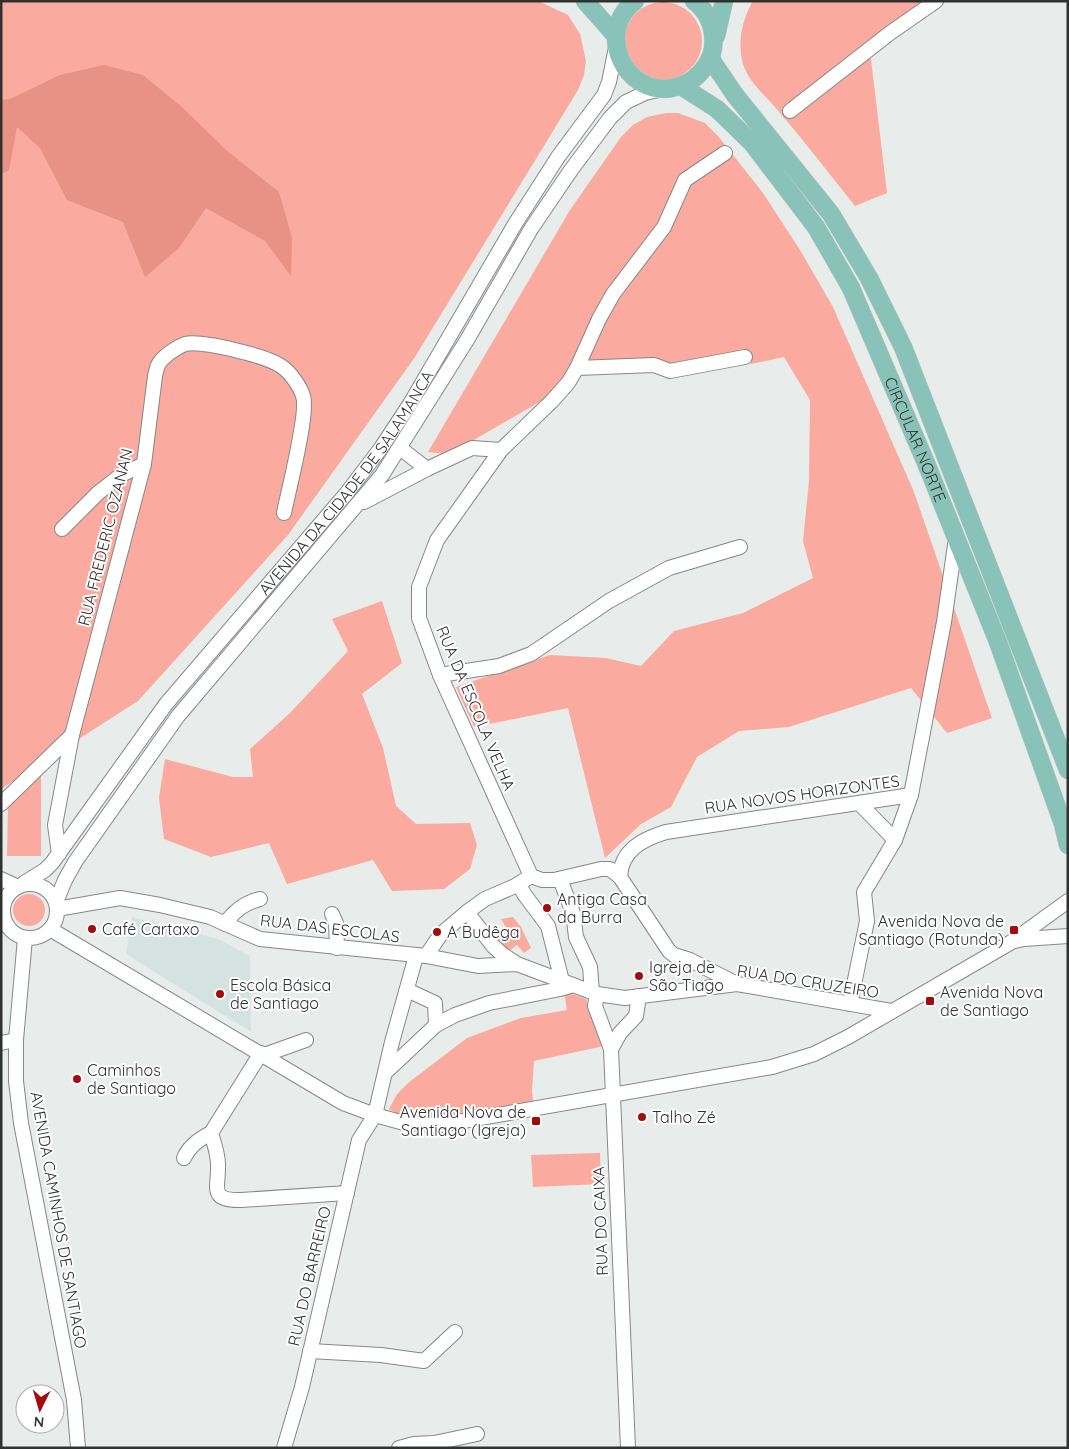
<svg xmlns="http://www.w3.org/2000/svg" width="1069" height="1449" viewBox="0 0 1069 1449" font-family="Quicksand,sans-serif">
  <rect width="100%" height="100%" fill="#e8edec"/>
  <path fill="#d5e3e0" d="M132,917l86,22 32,17 1,76 -125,-78z"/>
  <path fill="#faaa9e" d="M1,1h537l30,14 12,19 6,27 -2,14 -6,15 -163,267 -127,178 -150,166 -137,88z
    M753,1h174l-57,50 17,142 -32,13c-25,-31 -49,-63 -75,-93 -12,-15 -31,-30 -37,-49 -6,-22 -1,-44 10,-63z
    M624 41a39 39 0 1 1 78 0a39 39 0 1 1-78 0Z
    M666,113h12l27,10 13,13 45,57 37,57 33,57 81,185 78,226 -45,15 -36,-45 -122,39 -50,4 -42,26 -26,50 -30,17 -36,34 -37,-150 -94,19 -18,-40 94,-32 56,3 35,8 33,-35 69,-18 70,-35 -10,-37 6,-60 1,-81 -26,-43 -33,7 -6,-13 -74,15 -97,-2 -24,32 -85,49 -20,9 -17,-2 142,-242 51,-73 12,-12 14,-8z
    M382,601l20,62 -40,31 21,54 13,58 20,18 54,-1 7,22 -7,24 -26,20 -52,2 -19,-31 -86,24 -18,-41 -58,14 -47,-18 -5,-41 6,-39 68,18h20l-3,-28 40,-36 58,-62 -16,-32z
    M41,771v85h-34l1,-53z
    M13 910a16 16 0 1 1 32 0a16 16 0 1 1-32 0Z
    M513,917l8,10 10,21 -7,5 -7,-8 -12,9 -13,-12 9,-6 3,4 7,-4 -10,-17z
    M564,991l22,8 18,47 -70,15 -2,30 1,11c-36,9 -93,21 -130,14 -5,-1 -10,-5 -14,-7l8,-15 11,-11 59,-45 54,-20 46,-8z
    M600,1153l1,31 -68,3 -2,-32z"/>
  <path fill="#e89185" d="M104,65l39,10 40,33 44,43 52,41 13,46 -1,38 -26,-35 -59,-33 -27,40 -34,29 -22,-55 -56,-22 -27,-52 -23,-21 -8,43 -8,4v-74l9,-1 50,-24z"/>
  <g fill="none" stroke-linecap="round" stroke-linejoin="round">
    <g stroke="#848988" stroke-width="16">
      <g id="minor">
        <path d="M790,111l100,-78 46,-32"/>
        <path d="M577,368l77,-3 16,6 75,-14"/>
        <path d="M400,448l27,21"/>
        <path d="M364,502l63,-33 45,-21 29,2"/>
        <path d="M62,529l36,-36 23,-18 23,-11"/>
        <path d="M440,675l59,-9 32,-12 78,-53 60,-33 71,-21"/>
        <path d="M859,803l36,37"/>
        <path d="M1,804l71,-69"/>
        <path d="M59,854l-4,-29 17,-90 72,-271 11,-88c1,-4 2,-11 5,-14 5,-7 17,-15 25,-18 17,-4 81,12 96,22 9,6 19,20 22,30 6,16 -15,96 -19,117"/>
        <path d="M531,876l-91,-201 -21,-57v-31l18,-47 64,-90 51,-49 16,-18 9,-15 22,-49 14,-25 51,-67 21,-47 40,-27"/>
        <path d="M531,876l11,4h12l47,-11h9l10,8 49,74 5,4 16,5 47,24"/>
        <path d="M620,877c1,-27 23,-38 46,-45l245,-37"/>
        <path d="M1,879l15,7"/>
        <path d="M560,879l13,34 3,24 14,30 2,25"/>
        <path id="s1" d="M24,883l21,-13 7,-7 114,-159 180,-210 35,-46 29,-44 105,-180 43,-67 46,-62 5,-13 7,-35"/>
        <circle cx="30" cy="911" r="27"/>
        <path d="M519,884l5,10 24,32 14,55"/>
        <path d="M56,902l9,-22 10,-18 103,-146 204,-241 85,-135 64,-111 40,-59 39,-52 16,-16 19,-9 18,-4"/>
        <path d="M57,909l63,-11 40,7 50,12 50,22 166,17 52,10 39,-2 80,30 28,4 112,-14 154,27"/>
        <path d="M467,912l26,34 9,8 15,10"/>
        <path d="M332,914l4,9 1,25"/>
        <path d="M225,924c9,-13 19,-21 35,-25"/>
        <path d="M50,929l293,174 32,12 29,8 36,2 332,-58 42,-13 34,-17 162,-94 58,-42"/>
        <path d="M25,938l-9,102v41l5,42 53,277 4,48"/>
        <path d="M1015,941l9,-2 44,-3"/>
        <path d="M426,956l15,-22 26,-22 18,-13 30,-13 16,-10"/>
        <path d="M407,990l28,13 1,22"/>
        <path d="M597,994l-2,12 16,43 17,399"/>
        <path d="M850,1004l17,-83 -3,-29 31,-52 16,-45 33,-173 12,-84"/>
        <path d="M1,1043l15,-3"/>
        <path d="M611,1049l9,-16 16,-17 3,-20"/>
        <path d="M261,1053l-50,80c3,10 7,21 7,31 1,23 -10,37 23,36l106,-7"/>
        <path d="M264,1055l42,-15"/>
        <path d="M387,1071l49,-46 19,-10 34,-12 71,-14 13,-4"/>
        <path d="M184,1158c5,-12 15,-19 27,-25"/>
        <path d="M310,1351l71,4 43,6 31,-29"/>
        <path d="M284,1448l18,-61 57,-247 16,-25 17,-73 24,-86"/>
        <path d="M399,1448l15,-4 20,-1 43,-9"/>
      </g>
    </g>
    <g stroke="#c9cac9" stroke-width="19">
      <g id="major">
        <path d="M585,1l31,35"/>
        <path d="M635,1c-40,30 -11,95 37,87 10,-2 20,-6 27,-14 7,-7 13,-16 14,-26 2,-19 -3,-35 -19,-47"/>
        <path d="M716,36l8,-35"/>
        <path d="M710,58l25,37 96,119 38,64 34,69 165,423"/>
        <path id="s2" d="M681,86l36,23 35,34 64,84 35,61 75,175 72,179 65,182 5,21"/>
      </g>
    </g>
    <use href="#minor" stroke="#fff" stroke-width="14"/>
    <use href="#major" stroke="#89c2b9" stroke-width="18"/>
  </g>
  <g fill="#a30b0c" stroke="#fff" stroke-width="2">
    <circle cx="547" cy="908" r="5"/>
    <circle cx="92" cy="929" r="5"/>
    <rect x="1009" y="925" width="10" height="10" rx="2.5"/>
    <circle cx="437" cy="932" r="5"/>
    <circle cx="639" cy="976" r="5"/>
    <circle cx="220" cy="994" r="5"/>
    <rect x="925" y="996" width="10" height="10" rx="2.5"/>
    <circle cx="77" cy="1079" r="5"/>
    <circle cx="642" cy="1117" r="5"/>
    <rect x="531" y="1116" width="10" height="10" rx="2.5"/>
  </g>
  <g text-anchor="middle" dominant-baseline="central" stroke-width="4" stroke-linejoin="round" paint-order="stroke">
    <g font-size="16" fill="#303231" stroke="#fff">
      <text stroke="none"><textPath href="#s2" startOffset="432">CIRCULAR NORTE</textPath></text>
      <text stroke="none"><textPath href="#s1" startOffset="516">AVENIDA DA CIDADE DE SALAMANCA</textPath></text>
      <text transform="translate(105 537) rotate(-76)">RUA FREDERIC OZANAN</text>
      <text transform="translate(476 708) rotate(67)">RUA DA ESCOLA VELHA</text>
      <text transform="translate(802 794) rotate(-8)">RUA NOVOS HORIZONTES</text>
      <text transform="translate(330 928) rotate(7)">RUA DAS ESCOLAS</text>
      <text transform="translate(808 981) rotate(9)">RUA DO CRUZEIRO</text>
      <text transform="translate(59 1220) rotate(80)">AVENIDA CAMINHOS DE SANTIAGO</text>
      <text transform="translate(600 1221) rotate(-92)">RUA DO CAIXA</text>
      <text transform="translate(309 1276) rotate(-77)">RUA DO BARREIRO</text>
    </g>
    <g font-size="16" fill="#303231" stroke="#fff" text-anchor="start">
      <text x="557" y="899">Antiga Casa<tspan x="557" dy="18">da Burra</tspan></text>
      <text x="1004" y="921" text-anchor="end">Avenida Nova de<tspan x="1004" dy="18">Santiago (Rotunda)</tspan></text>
      <text x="102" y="929">Café Cartaxo</text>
      <text x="447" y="932">A Budêga</text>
      <text x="649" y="967">Igreja de<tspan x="649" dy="18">São Tiago</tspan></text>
      <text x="230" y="985">Escola Básica<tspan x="230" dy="18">de Santiago</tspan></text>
      <text x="940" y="992">Avenida Nova<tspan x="940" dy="18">de Santiago</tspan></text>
      <text x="87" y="1070">Caminhos<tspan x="87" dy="18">de Santiago</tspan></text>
      <text x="526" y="1112" text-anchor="end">Avenida Nova de<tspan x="526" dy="18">Santiago (Igreja)</tspan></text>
      <text x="652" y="1117">Talho Zé</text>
    </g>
  </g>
  <rect width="1069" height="1449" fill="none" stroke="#303231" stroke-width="5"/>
  <g transform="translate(40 1409) rotate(185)"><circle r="24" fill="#ffffff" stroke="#acadad"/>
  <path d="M0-4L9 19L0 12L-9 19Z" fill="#a30b0c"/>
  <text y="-8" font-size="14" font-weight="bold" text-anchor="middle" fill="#303231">N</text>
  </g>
</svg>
